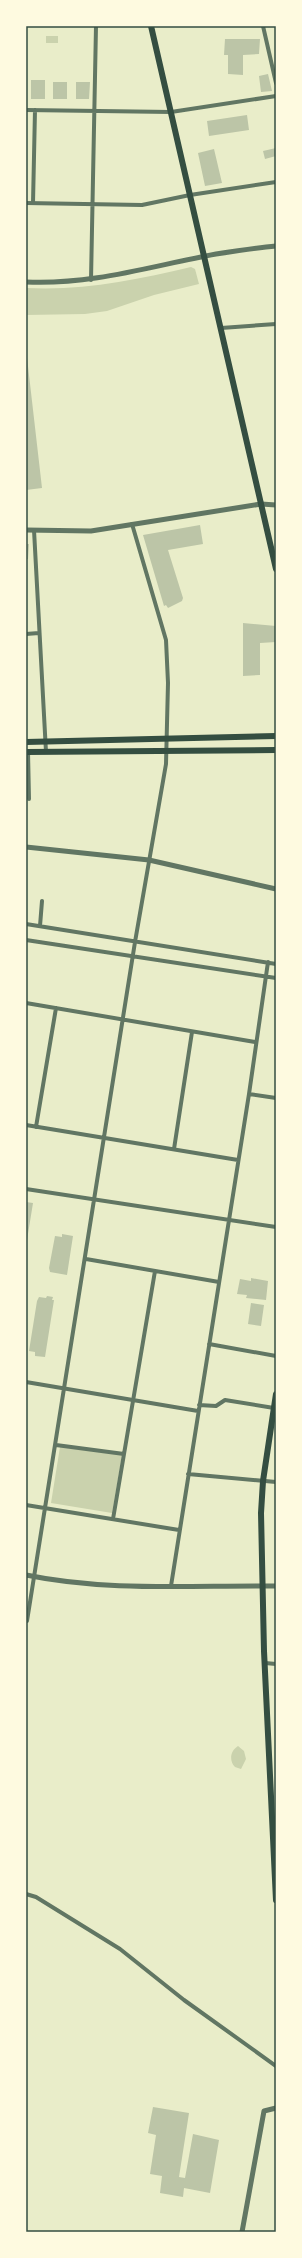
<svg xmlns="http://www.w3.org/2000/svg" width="302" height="2258" viewBox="0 0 302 2258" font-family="Overpass,sans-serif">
  <rect width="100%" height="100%" fill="#e9edc9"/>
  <path fill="#cad2ad" d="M46,36h12v7h-12z
    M191,267l4,2 4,15 -45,11 -47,16 -22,3 -59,1v-27c57,3 110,-8 165,-21z
    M60,1447l62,8 -10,58 -61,-10z
    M238,1746l6,5 2,8 -5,10 -6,-2c-6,-6 -5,-16 3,-21z"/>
  <path fill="#bcc5a7" d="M225,39h35l-1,15 -16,1v20l-15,-1v-19h-4z
    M268,74l4,17 -11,1 -2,-16z
    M31,80h14v19h-14z
    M53,82h14v17h-14z
    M76,82h14l-1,17h-13z
    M247,115l2,15 -40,6 -2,-15z
    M276,148v8l-11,3 -2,-8z
    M214,149l8,34 -17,3 -7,-33z
    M26,349l16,139 -16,2z
    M200,525l3,19 -35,6 15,48 -1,3 -14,7 -2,-3 -2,1 -21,-71z
    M26,544h3l-1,15h-2z
    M243,623l33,3v16l-16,1v32l-17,1z
    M26,1202l7,1 -6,37 -1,-1z
    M62,1234l11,2 -6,39 -17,-3 -1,-4 6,-32 7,1z
    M251,1278l17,3 -2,19 -20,-2 1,-3 -10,-1 3,-15 11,2z
    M47,1296l6,1 -1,3h2l-9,57 -10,-1v-4l-6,-1 8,-50 2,-4 7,1z
    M251,1303l13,2 -3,21 -13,-2z
    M153,2107l36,6 -10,64 6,1 8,-44 26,6 -9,53 -26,-5 -1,9 -23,-4 2,-17 -12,-2 6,-39 -8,-2z"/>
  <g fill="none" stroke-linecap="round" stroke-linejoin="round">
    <path stroke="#617663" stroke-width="4" d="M263,26l13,57
      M26,110l145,2 105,-16
      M26,203l116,2 48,-10 86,-13
      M33,203l2,-93
      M91,280l5,-254
      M221,328l55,-4
      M34,530l12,222
      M26,634l13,-1
      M28,752l1,47
      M26,924l250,40
      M40,926l2,-25
      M26,940l250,38
      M26,1003l229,39
      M249,1094l27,4
      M26,1125l212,35
      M36,1127l20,-119
      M174,1149l18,-117
      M26,1189l250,38
      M86,1259l133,23
      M209,1344l67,12
      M26,1382l172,29
      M199,1405l17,1 9,-6 49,8
      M56,1445l68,9
      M188,1474l88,8
      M26,1505l153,25
      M113,1519l42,-248
      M171,1586l78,-492 19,-132
      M27,1621l108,-679 31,-178 2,-81 -2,-43 -34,-116
      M265,1663l11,1
      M26,1894l10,3 84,52 64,51 92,66"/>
    <path stroke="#617663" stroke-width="5" d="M26,282c67,3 125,-16 190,-28 20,-3 40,-6 60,-8
      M26,530l65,1 170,-27 15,1
      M26,847l123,13 127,29
      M26,1575c82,17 167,10 250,11
      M242,2232l22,-121 12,-3"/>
    <path stroke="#344e41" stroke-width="6" d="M151,26l125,543
      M26,742l250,-6
      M26,752l250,-2
      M276,1394l-13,87 -2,32 3,138 12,249"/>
  </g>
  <rect width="302" height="2258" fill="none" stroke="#fefae0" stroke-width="54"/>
  <rect x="27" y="27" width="248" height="2204" fill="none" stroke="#344e41" stroke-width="1.5"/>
</svg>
